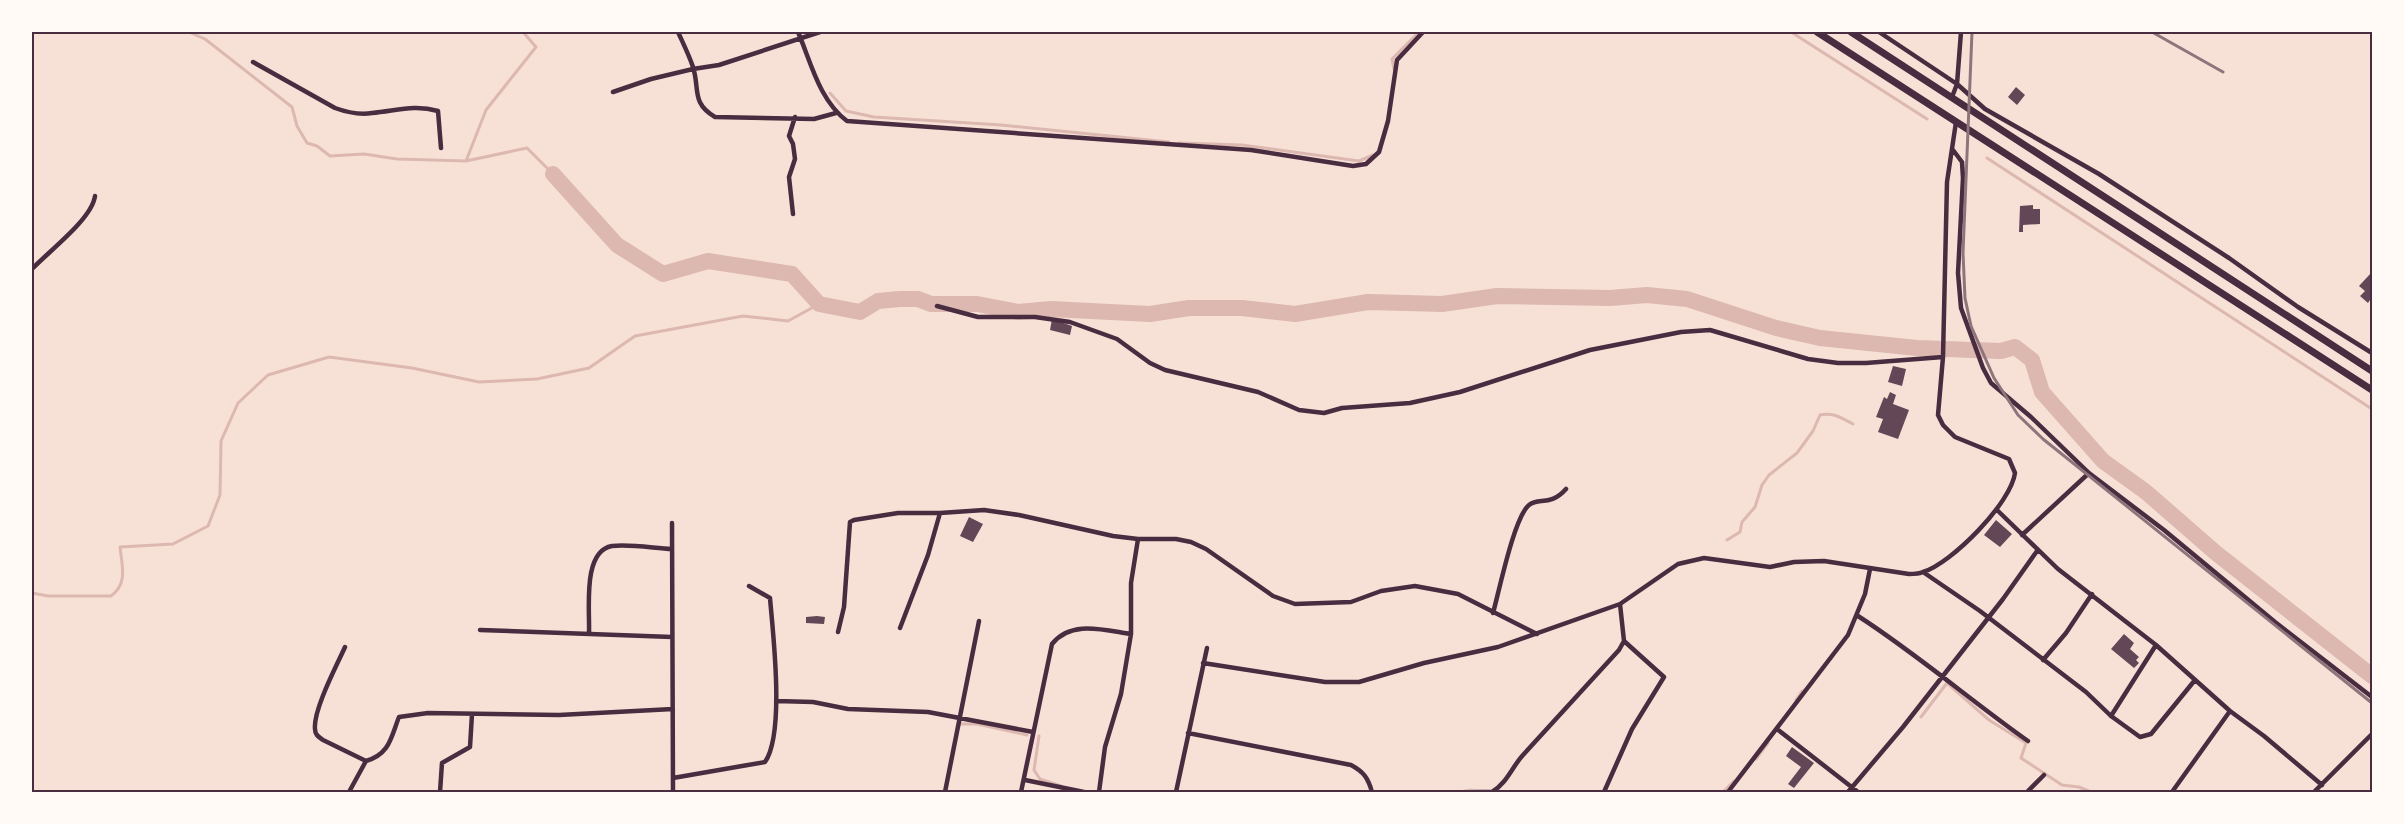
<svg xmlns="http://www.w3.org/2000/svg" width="2404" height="824" viewBox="0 0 2404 824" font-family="'DejaVu Sans',sans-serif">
  <rect width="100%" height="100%" fill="#f7e1d7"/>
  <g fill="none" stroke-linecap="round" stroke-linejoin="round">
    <path stroke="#dcb8b0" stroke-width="3" d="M189,32l16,7 87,68 5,19 10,17 10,3 13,10 34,-2 33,5 69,2 61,-13 26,26
      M1791,32l136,87
      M1394,69l-2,-10 27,-27
      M830,93l16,18 28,6 127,8 168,17
      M1179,143l63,2 117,16 14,-6
      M1987,158l385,251
      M466,161l20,-51 50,-63 -13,-15
      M1727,540l13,-8 2,-10 13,-15 7,-22 7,-10 28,-22 16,-22 7,-16c14,-3 21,3 33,9
      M32,593l16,3h63c17,-12 11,-30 9,-49l53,-3 35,-18 12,-31 1,-54 17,-38 30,-28 61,-18 83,11 67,14 58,-3 52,-11 46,-32 108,-20 45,5 31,-17
      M1796,700l6,-9
      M1921,717l26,-34 42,37 37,23 -5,15 41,27 17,2 12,5
      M961,724h16l50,11
      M1039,736l-5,34 6,9 21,7
      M1756,759l12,-16
      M1459,792l13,-2
      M1723,792l11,-11"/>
    <path stroke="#dcb8b0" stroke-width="16" d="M553,174l64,71 46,29 45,-13 84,13 27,30 41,8 18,-11 22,-2h18l13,5h46l41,8 33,-3 99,5 39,-6h53l53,6 73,-12 74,2 55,-8 113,2 37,-3 40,4 89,29 44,10 97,10 84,3 14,-4 17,13 10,32 61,69 43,31 70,61 156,123"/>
  </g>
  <path fill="#644757" d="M2016,87l9,8 -8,10 -9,-8z
    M2033,205v4h7v15l-17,1v7h-4l1,-26z
    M2371,273l1,24 -4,6 -8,-7 5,-5 -6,-5z
    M1052,319l20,7 -2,9 -20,-5z
    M1893,366l13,3 -4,17 -14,-4z
    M1890,392l6,3 -3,9 16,6 -11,29 -20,-7 5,-13 -7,-2 8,-20 3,2z
    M969,517l14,7 -10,18 -13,-6z
    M1996,520l16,14 -12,13 -16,-12z
    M817,616l8,1 -1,7 -18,-1v-6z
    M2124,634l10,9 -4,6 9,8 -3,3 3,3 -5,5 -23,-19z
    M1792,747l22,16 -20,25 -6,-4 13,-17 -15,-11z"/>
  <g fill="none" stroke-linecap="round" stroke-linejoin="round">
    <path stroke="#4a2c40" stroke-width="4.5" d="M678,32c5,11 11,23 15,35 7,22 -2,36 22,50l99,2 22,-6
      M798,32c13,30 21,68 49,89l404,29 102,16 13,-2 13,-12 9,-31 9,-61 26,-28
      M1879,32l78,52 28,25 114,65 130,84 69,49 74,46
      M253,62l82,46c11,4 25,7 37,5 24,-2 42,-9 66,-2l3,37
      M613,92l38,-13 42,-10 26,-4 101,-33
      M1952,97l5,-13 4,-52
      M1953,150l9,12 1,16 -5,95 3,35 22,60 8,15 40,34 58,56 75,57 111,92 97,75
      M793,214l-4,-37 6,-18 -2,-15 -4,-8 6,-19
      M32,269c17,-18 60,-50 63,-73
      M937,306l41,11h57l35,5 47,17 33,24 15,7 93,22 41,18 25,3 18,-5 68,-5 50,-11 130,-42 91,-18 29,-2 98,29 30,4h28l77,-6
      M1997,510l61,59 98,76 74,66 34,25 58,49
      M672,523l1,269
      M2022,535l67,-62
      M1923,572l57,39 106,81 25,24 29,21 11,-3 44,-54
      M1493,613c6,-21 21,-96 36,-108 10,-8 21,2 37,-16
      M1858,616c59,38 112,84 170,125
      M900,628l28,-73 12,-42
      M480,630l192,7
      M838,632l6,-25 6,-85 4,-2 44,-7h42l44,-3 35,5 94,21 25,3h38l15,3 15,7 67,47 22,8 56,-2 30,-11 34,-5 43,8 79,40
      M589,633c1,-23 -7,-82 23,-87 18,-2 41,2 60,3
      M345,647c-8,18 -32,63 -30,82 0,6 4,8 8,11l43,21
      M2043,660l23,-27 26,-39
      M1203,663l122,19h34l65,-19 74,-16 122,-43 58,-40 26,-6 66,9 24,-5 30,-1 85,13c5,0 10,0 14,-2 29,-9 88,-69 92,-99l-6,-14 -54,-22 -12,-12 -5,-10 5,-58 4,-175 9,-60
      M776,701l37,1 35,7 80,3 105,20
      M2111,716l45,-71
      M1777,729l81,63
      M1188,733l163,32c13,7 17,13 21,27
      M673,778l92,-16c20,-29 8,-128 5,-164l-21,-12
      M1025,780l59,12
      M349,792l17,-31c24,-7 25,-24 33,-44l29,-4 131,2 114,-6
      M440,792l2,-29 28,-16 2,-33
      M945,792l34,-171
      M1021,792l31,-148c19,-24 51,-14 79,-10
      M1099,792l6,-45 16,-53 10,-60v-51l7,-44
      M1176,792l31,-144
      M1474,792h19
      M1492,792c15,-9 20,-25 31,-37l96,-105 5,-9 -4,-37
      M1604,792l28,-63 32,-52 -40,-36
      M1728,792l120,-157 17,-41 5,-25
      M1848,792l55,-65 100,-128 34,-48
      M2027,792l17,-17
      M2172,792l58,-81
      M2314,792l58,-58"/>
    <path stroke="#4a2c40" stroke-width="7" d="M1817,32l555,358
      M1851,32l521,339"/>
    <path stroke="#8f747c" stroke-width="3" d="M1972,32l-9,221 2,45 6,28 23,52 24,37 25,24 329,264
      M2152,32l71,40"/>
  </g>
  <rect width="2404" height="824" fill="none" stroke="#fffaf5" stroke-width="66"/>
  <rect x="33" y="33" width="2338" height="758" fill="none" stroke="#4a2c40" stroke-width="2"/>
</svg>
